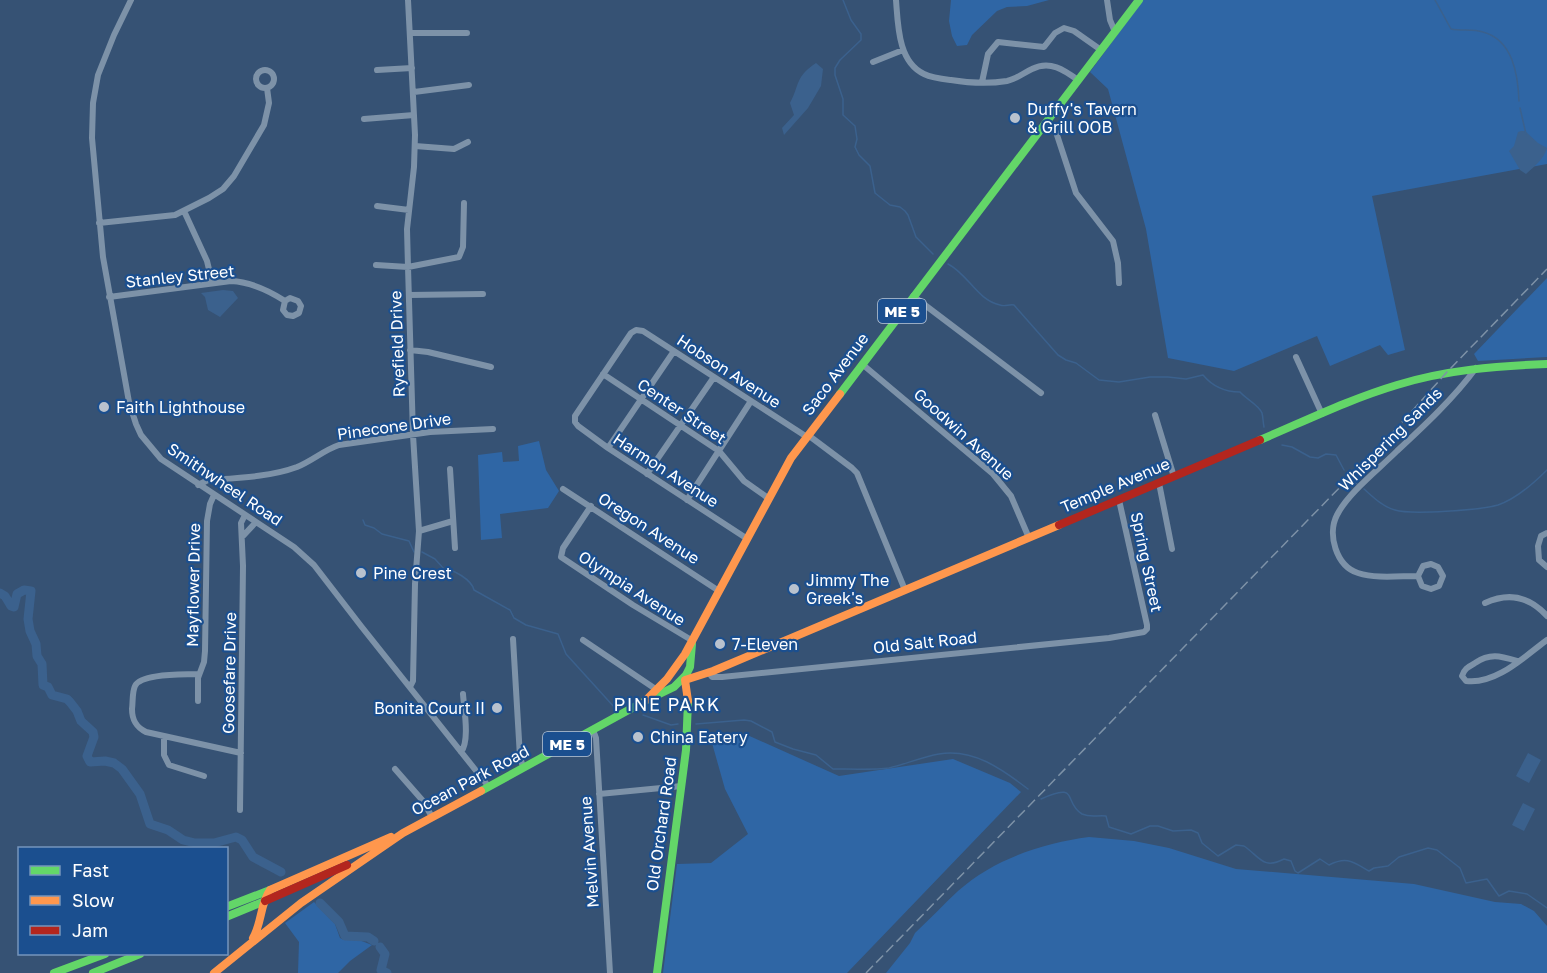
<svg xmlns="http://www.w3.org/2000/svg" width="1547" height="973" viewBox="0 0 1547 973" font-family="'Golos Text',sans-serif">
  <rect width="100%" height="100%" fill="#365274"/>
  <path fill="#2f66a5" d="M951,0h98l-22,6 -20,1 -10,4 -25,24 -5,10 -10,1 -5,-10 -3,-15z
    M1143,0h404v164l-175,32 33,154 -17,5 -8,-10 -50,21 -13,-30 -83,35 -66,-13 -22,-129 -38,-140 -18,-17z
    M1547,278v79l-69,4 -4,-7z
    M539,441l7,29 13,21 -11,17 -48,6 2,24 -21,2 -3,-85 24,-3 1,10 16,-1 -1,-15z
    M745,734l94,42 114,-17 57,24 11,9 -174,181h-184l14,-109 34,-1 37,-29 -23,-45 -15,-53z
    M1089,837l45,4 35,7 67,21 178,15 81,18 26,2 13,7 13,15v47h-661l24,-30 5,-10c15,-14 29,-29 43,-42 36,-32 85,-48 131,-54z
    M314,902l21,22 5,14 4,2h15l13,5 -22,16 -12,12h-40l1,-31 -14,-19z"/>
  <path fill="#3b618d" d="M816,63l7,6 -2,17 -13,22 -24,27 -2,-7 12,-13 -4,-12c10,-19 5,-26 26,-40z
    M1521,131h4l13,12 9,5c-3,11 -13,19 -21,26l-6,-4 -11,-19 5,-5 4,-14z
    M223,290l10,1 5,7 -18,19 -12,-7 -3,-13 -4,-4z
    M1528,753l13,7 -12,23 -13,-7z
    M1523,803l12,6 -11,22 -12,-6z"/>
  <g fill="none" stroke-linecap="round" stroke-linejoin="round">
    <path stroke="#3b618d" stroke-width="1.5" d="M843,0l8,20 10,14v6l-21,20 -5,8v7l8,24v16l12,11 2,13 -2,8 4,8 11,11 5,27 15,12 10,2 5,4 3,4 8,22 17,17
      M1435,0l16,29c11,2 22,0 32,3 30,8 35,43 36,69
      M1520,108l6,26
      M948,264c20,10 29,36 52,41 5,2 9,-1 14,0l44,50 8,5 10,3 23,17 20,2 31,-5h18l18,2 17,-4c10,12 22,17 37,17 6,7 19,13 22,21 1,4 1,9 2,14
      M1282,445l10,2 18,10 8,1 8,-4 10,1 8,15
      M1354,481l3,3
      M1364,489c9,8 19,18 31,21 16,5 86,0 103,-5 18,-6 36,-22 49,-35
      M363,520l2,5 9,3 8,6 27,7 5,11
      M422,552l13,7 9,10c9,0 28,11 30,21l36,20 4,8 12,7 32,9 8,20 49,54
      M643,715l28,10 7,-1
      M696,724l48,-4 7,1 21,11 3,10 18,7 23,6 17,14c15,0 42,1 56,-1 17,-4 33,-11 50,-14 34,-6 63,15 89,35
      M1041,799c39,-18 22,4 41,15 9,4 15,1 24,2l3,11 22,7 19,-8h8l15,5 18,-1 7,3 4,10 16,13 18,-11 8,1c16,11 19,24 40,13l7,2 4,10 3,2 22,-14 9,6c18,-9 24,-3 40,6l5,-3 14,-2 11,-9 29,-9 9,2 23,18 6,15 21,-4 12,17 10,-5 18,3 20,14"/>
    <path stroke="#3b618d" stroke-width="9" d="M0,593l5,3 6,10 3,1 3,-13 7,-4 7,1 -3,28 2,12 6,13 1,12 5,8 1,21 5,2 4,8 15,4 3,3 7,9 4,10 12,11 1,5 -7,19 3,6 15,-1 9,2 8,6 18,25 10,30 18,6 15,10 12,3h19l22,-6 6,3 11,17 28,15
      M320,903l19,19 6,14 23,1 6,4
      M380,947l5,7 -4,16 6,3"/>
    <path stroke="#7d92a8" stroke-width="6" d="M131,0l-17,35 -16,40 -5,28 -1,35 11,119 26,145 7,22 5,11 20,24 133,88 20,18 47,61 128,161
      M408,0l7,135 -1,32 -7,62 1,38 5,168 6,96 -4,53 -2,97 -3,6
      M896,0c2,25 2,62 28,74 8,4 18,5 27,6 18,3 38,4 56,1 10,-2 16,-8 25,-12 18,-9 32,1 46,11
      M1107,0l3,20 5,12
      M410,33h57
      M873,62l30,-12
      M377,70l35,-2
      M256 79a9 9 0 1 1 18 0a9 9 0 1 1-18 0Z
      M982,82l6,-28 10,-12 46,5 11,-14 9,-5 10,3 27,19
      M414,92l55,-7
      M364,119l50,-4
      M1046,122l10,10 20,61 37,48 5,22 1,20
      M415,146l39,3 14,-7
      M377,206l32,4
      M184,211l23,50 5,21
      M99,223l76,-8 34,-17 14,-9 11,-13 30,-51 5,-22 -2,-15
      M376,265l32,2 51,-10 4,-10 1,-44
      M409,295l74,-1
      M913,296l128,97
      M109,297l122,-16c20,1 37,9 54,20l-2,9 4,5 6,1 6,-3 2,-7 -3,-5 -8,-3 -5,3
      M410,350l18,2 63,15
      M1296,357l26,57
      M862,364l131,110 18,22 18,42
      M603,374l116,77 25,30 24,17
      M1155,415l19,62
      M808,435l44,33 5,5 48,117
      M608,448l66,-97
      M450,469l5,79
      M647,474l67,-97
      M1159,483l13,66
      M198,485l10,-5c29,-2 62,-3 89,-13 15,-6 27,-17 42,-22l91,-13 63,-3
      M563,489l156,102
      M687,500l64,-99
      M591,506l-28,42 -2,9 72,48 60,36
      M419,531l34,-10
      M1547,533l-6,3 -3,10 1,14 8,7
      M243,536l13,-14
      M746,538l-138,-90 -30,-22 -3,-4v-6l56,-83 5,-3 7,1 164,106
      M1418,576l5,-10 8,-2 7,3 5,9 -4,10 -8,3 -9,-3 -4,-10c-19,0 -42,3 -60,-3 -22,-7 -31,-39 -21,-58 11,-22 42,-46 60,-64 27,-25 57,-53 79,-83
      M1485,603c24,-11 45,-6 62,13
      M513,639l7,118 3,10
      M583,640l74,50
      M1517,661c-17,-5 -27,-8 -42,2 -7,4 -11,6 -13,13l4,5c30,4 59,-25 81,-41
      M708,672l4,5h10l387,-39 35,-6 3,-3v-4l-28,-125
      M198,674c-13,1 -57,-1 -63,12 -3,6 -2,16 -3,23 0,11 4,18 14,23l95,21
      M198,701v-23l6,-16 1,-11 2,-130 3,-17 4,-9
      M593,730l3,8 14,235
      M164,737v18l5,10 35,11
      M461,752c9,-11 3,-43 2,-58
      M395,769l28,32 9,16
      M599,794l83,-8
      M240,810l3,-244 -2,-43 4,-8"/>
    <path stroke="#63d668" stroke-width="8" d="M840,394l299,-394
      M1260,440c45,-19 90,-41 137,-55 48,-15 99,-19 150,-21
      M481,791l164,-90 29,-14 12,-12 4,-8 2,-23
      M226,907l44,-17
      M226,917l39,-16
      M54,973l51,-19
      M93,973l47,-19
      M657,973l29,-223 2,-49"/>
    <path stroke="#ff974d" stroke-width="8" d="M645,701l22,-22 18,-25 106,-196 49,-64
      M688,701l-3,-21 28,-9 346,-146
      M253,938c9,-15 7,-34 17,-48l121,-53
      M214,973l87,-70 102,-70 78,-42"/>
    <path stroke="#b3261e" stroke-width="8" d="M1059,525l201,-85
      M265,901l82,-36"/>
    <path stroke="#7e92a7" stroke-width="1.5" stroke-dasharray="10 4.5" stroke-linecap="butt" d="M866,973l520,-533 61,-68 100,-103"/>
  </g>
  <g fill="#b9c2ce" stroke="#1b4f8f" stroke-width="2">
    <circle cx="1015" cy="118" r="6"/>
    <circle cx="104" cy="407" r="6"/>
    <circle cx="361" cy="573" r="6"/>
    <circle cx="794" cy="589" r="6"/>
    <circle cx="720" cy="644" r="6"/>
    <circle cx="497" cy="708" r="6"/>
    <circle cx="638" cy="737" r="6"/>
  </g>
  <g text-anchor="middle" dominant-baseline="central" stroke-width="4.5" stroke-linejoin="round" paint-order="stroke">
    <g fill="#1b4f8f" stroke="#bbcadd" stroke-width="1.5">
      <rect x="878" y="299" width="48" height="24" rx="4.5"/>
      <rect x="543" y="732" width="48" height="24" rx="4.5"/>
    </g>
    <g font-size="15" font-weight="bold" fill="#fff">
      <text x="902" y="311">ME 5</text>
      <text x="567" y="744">ME 5</text>
    </g>
    <g font-size="16" fill="#fff" stroke="#1b4f8f" text-anchor="start">
      <text x="1027" y="109">Duffy's Tavern<tspan x="1027" dy="18">&amp; Grill OOB</tspan></text>
      <text x="116" y="407">Faith Lighthouse</text>
      <text x="373" y="573">Pine Crest</text>
      <text x="806" y="580">Jimmy The<tspan x="806" dy="18">Greek's</tspan></text>
      <text x="732" y="644">7-Eleven</text>
      <text x="485" y="708" text-anchor="end">Bonita Court II</text>
      <text x="650" y="737">China Eatery</text>
    </g>
    <g font-size="16" fill="#fff" stroke="#1b4f8f">
      <text transform="translate(180 276) rotate(-6)">Stanley Street</text>
      <text transform="translate(397 344) rotate(-92)">Ryefield Drive</text>
      <text transform="translate(729 371) rotate(33)">Hobson Avenue</text>
      <text transform="translate(835 374) rotate(-53)">Saco Avenue</text>
      <text transform="translate(682 411) rotate(34)">Center Street</text>
      <text transform="translate(394 426) rotate(-8)">Pinecone Drive</text>
      <text transform="translate(964 434) rotate(42)">Goodwin Avenue</text>
      <text transform="translate(1390 439) rotate(-45)">Whispering Sands</text>
      <text transform="translate(666 470) rotate(33)">Harmon Avenue</text>
      <text transform="translate(225 484) rotate(34)">Smithwheel Road</text>
      <text transform="translate(1115 485) rotate(-23)">Temple Avenue</text>
      <text transform="translate(649 528) rotate(33)">Oregon Avenue</text>
      <text transform="translate(1147 562) rotate(78)">Spring Street</text>
      <text transform="translate(193 585) rotate(-89)">Mayflower Drive</text>
      <text transform="translate(632 588) rotate(33)">Olympia Avenue</text>
      <text transform="translate(925 642) rotate(-6)">Old Salt Road</text>
      <text transform="translate(229 673) rotate(-89)">Goosefare Drive</text>
      <text transform="translate(470 780) rotate(-28)">Ocean Park Road</text>
      <text transform="translate(661 824) rotate(-82)">Old Orchard Road</text>
      <text transform="translate(589 852) rotate(-94)">Melvin Avenue</text>
    </g>
    <g font-size="18" letter-spacing="1.5" fill="#fff" stroke="#1b4f8f">
      <text x="667" y="704">PINE PARK</text>
    </g>
  </g>
  <rect x="18" y="847" width="210" height="108" fill="#1b4f8f" stroke="#7695bc" stroke-width="1.5"/>
  <rect x="30" y="866" width="30" height="9" fill="#63d668" stroke="#7695bc" stroke-width="1.5"/>
  <text x="72" y="877" font-size="18" fill="#ffffff">Fast</text>
  <rect x="30" y="896" width="30" height="9" fill="#ff974d" stroke="#7695bc" stroke-width="1.5"/>
  <text x="72" y="907" font-size="18" fill="#ffffff">Slow</text>
  <rect x="30" y="926" width="30" height="9" fill="#b3261e" stroke="#7695bc" stroke-width="1.5"/>
  <text x="72" y="937" font-size="18" fill="#ffffff">Jam</text>
</svg>
